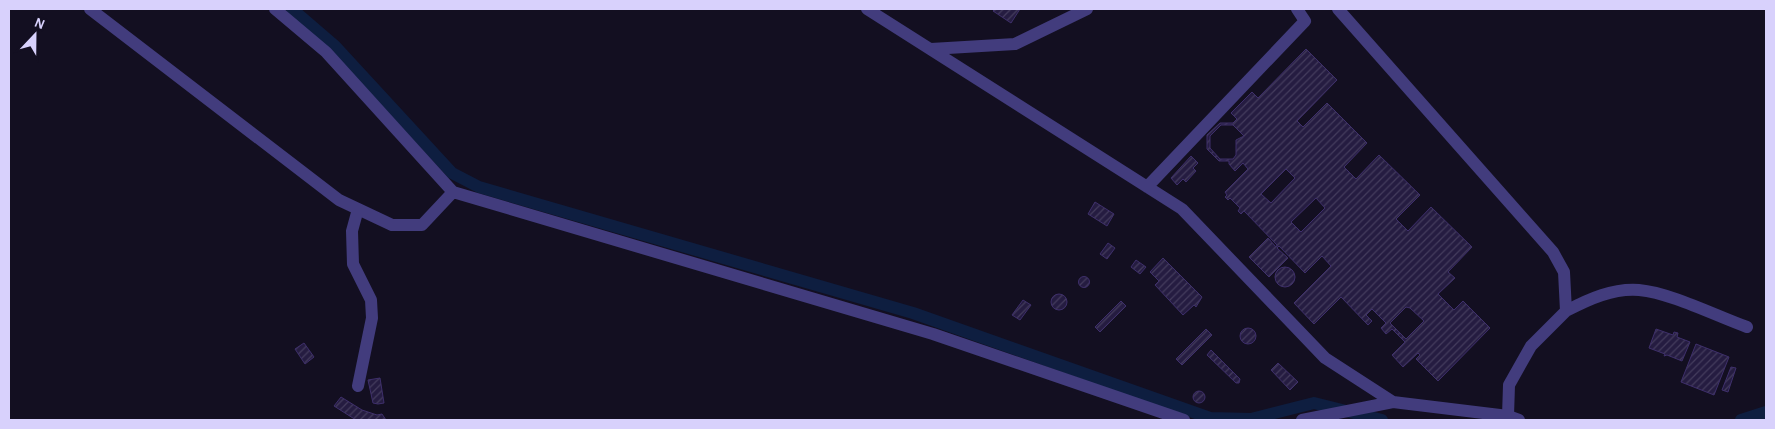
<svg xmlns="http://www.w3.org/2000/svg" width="1775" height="429" viewBox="0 0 1775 429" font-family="'Alegreya Sans',sans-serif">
  <defs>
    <pattern id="building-hatch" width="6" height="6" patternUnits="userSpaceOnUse" patternTransform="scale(1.25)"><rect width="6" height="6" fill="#251c41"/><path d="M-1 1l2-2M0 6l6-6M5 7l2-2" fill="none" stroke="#443c5d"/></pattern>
  </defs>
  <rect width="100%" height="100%" fill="#130f21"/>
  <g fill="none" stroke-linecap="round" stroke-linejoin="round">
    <path stroke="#0e1e40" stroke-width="12" d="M292,9l43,37 117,127 27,14 434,126 297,105 41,1 63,-16 68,17
      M1741,420l25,-8"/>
  </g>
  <path fill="url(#building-hatch)" stroke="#3e2f6b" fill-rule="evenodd" d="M995,9h25l-9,14 -18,-12z
    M1306,49l31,31 -40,41 6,6 24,-24 40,40 -23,24 12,12 23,-24 41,40 -24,24 12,12 23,-24 41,40 -24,25 7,6 -17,16 16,16 9,-9 27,27 -52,53 -22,-22 4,-4 -2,-2 -15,14 -11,-12 13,-13 -13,-13 -6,5 -5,-6 5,-5 -14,-14 -6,6 6,6 -4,4 -27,-28 -27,27 -20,-21 37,-37 -9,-10 -17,17 -26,-27 -2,2 11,10 -19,19 -20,-20 19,-19 8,9 1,-2 -33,-34 -3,3 -3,-3 2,-3 -10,-10 -2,2 -3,-3 2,-2 -2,-3 23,-23 -5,-6 -8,8 -6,-7v-3h-10l-12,-12v-14l13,-12h13l4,-4 -6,-6 21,-21 6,6zM1221,125h12l11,11 -8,4v15l-3,4h-13l-10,-11v-12zM1286,169l9,9 -24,25 -10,-9zM1316,198l9,10 -24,24 -10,-10zM1406,307l4,1 14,13 -18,18 -16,-16z
    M1191,156l7,7 -5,5 3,3 -10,11 -3,-3 -6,6 -6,-7z
    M1095,202l19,12 -7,12 -19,-12z
    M1108,243l7,5 -8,11 -7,-5z
    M1163,258l39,39 -6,10 -2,-2 -11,10 -28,-30 4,-4 -9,-9z
    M1136,260l10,7 -6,7 -9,-7z
    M1275 277a10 10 0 1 1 20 0a10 10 0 1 1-20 0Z
    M1078.5 282a5.5 5.5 0 1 1 11 0a5.5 5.5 0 1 1-11 0Z
    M1051 302a8 8 0 1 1 16 0a8 8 0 1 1-16 0Z
    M1023,300l8,5 -11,15 -8,-5z
    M1121,301l5,5 -26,26 -5,-5z
    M1240 336a8 8 0 1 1 16 0a8 8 0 1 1-16 0Z
    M1206,329l6,6 -30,30 -6,-6z
    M1656,329l17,6 1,-3 4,1 -1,4 13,5 -8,19 -15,-6 -3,1 1,-2 -16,-6z
    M304,343l10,14 -9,7 -10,-15z
    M1696,344l33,13 -15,38 -33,-13z
    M1211,350l29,29 -1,4h-3l-29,-28z
    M1278,363l20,19 -8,8 -19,-20z
    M1731,367l5,1 -8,24 -6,-2z
    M380,378l4,25 -6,1 -5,-1 -5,-23z
    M1193 397a6 6 0 1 1 12 0a6 6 0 1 1-12 0Z
    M341,397l21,13 15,5 5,-1 4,6h-30l-22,-14z"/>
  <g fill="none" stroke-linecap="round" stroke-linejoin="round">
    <path stroke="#423c7d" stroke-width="12" d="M90,9l249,191 53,25h30l31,-33
      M275,9l51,43 127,140 480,142 251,86
      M867,9l315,200 143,149 68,44
      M1338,9l215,243 11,20 2,39 -35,35 -22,39 -1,31
      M931,49l84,-5 72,-35
      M1147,187l158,-166 -8,-12
      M1566,311c23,-12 47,-23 73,-21 32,3 77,26 108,37
      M358,386l14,-68 -1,-18 -18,-36 -1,-33 6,-22
      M1302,420l91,-18 115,14 11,4"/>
  </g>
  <rect width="1775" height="429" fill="none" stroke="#d8d1fc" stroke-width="20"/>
  <g transform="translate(35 35) rotate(22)" stroke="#130f21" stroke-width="4" paint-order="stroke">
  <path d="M0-4L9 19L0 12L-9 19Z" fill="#d8d1fc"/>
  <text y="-8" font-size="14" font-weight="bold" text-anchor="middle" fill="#d8d1fc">N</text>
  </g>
</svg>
